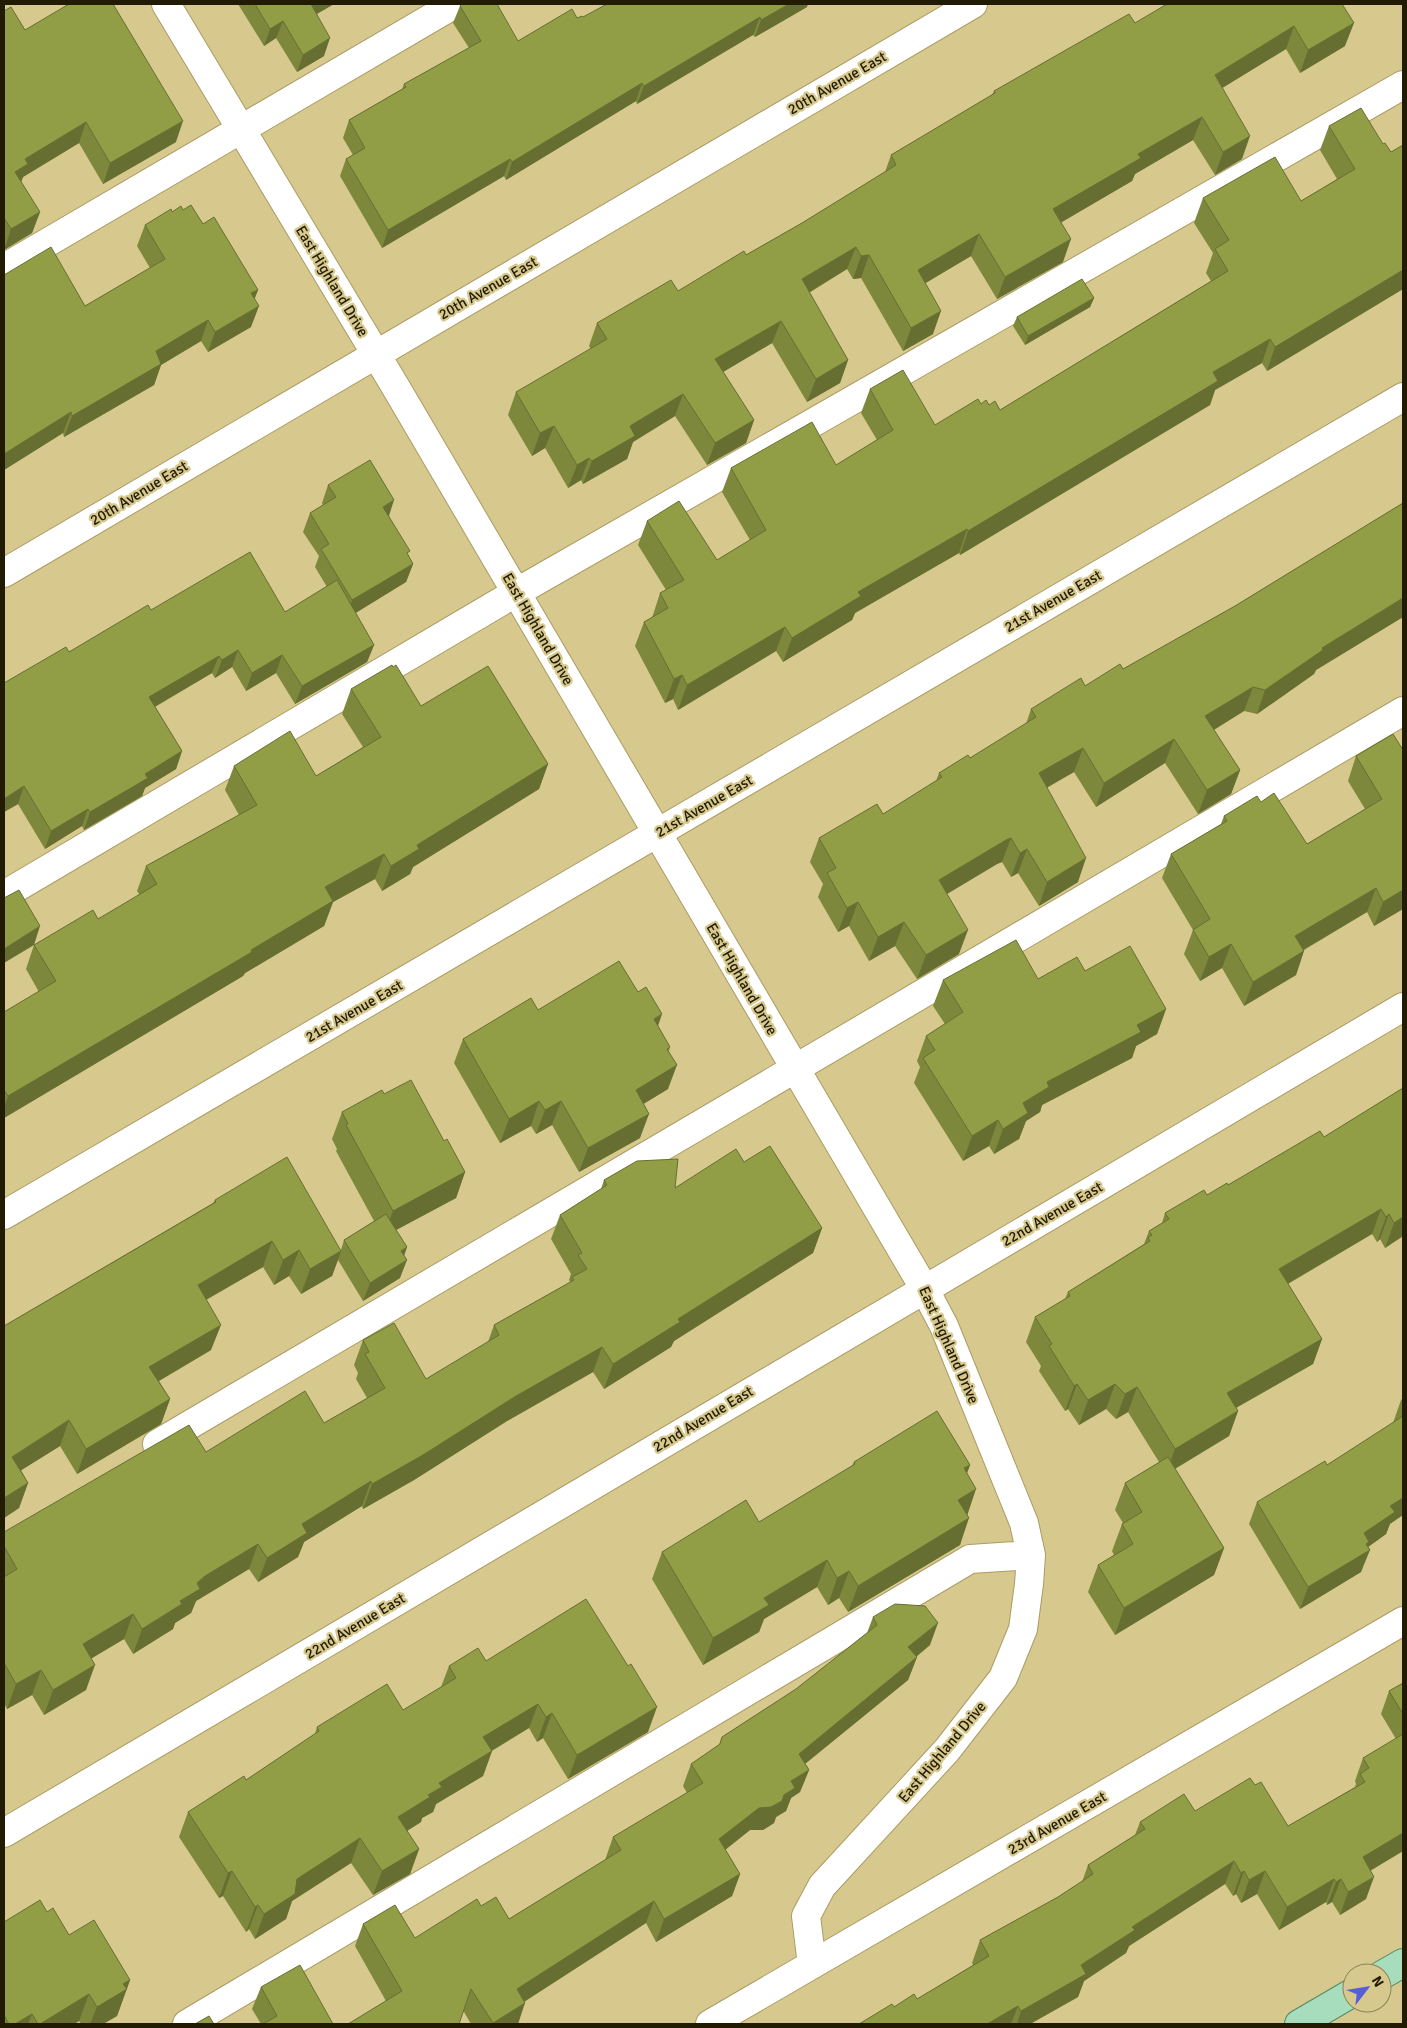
<svg xmlns="http://www.w3.org/2000/svg" width="1407" height="2028" viewBox="0 0 1407 2028" font-family="Signika,sans-serif">
  <rect width="100%" height="100%" fill="#d7c98e"/>
  <g fill="none" stroke-linecap="round" stroke-linejoin="round">
    <g stroke="#aa9c63" stroke-width="30">
      <path id="minor" d="M166,4l232,387 526,897 20,38 80,197 7,32 -2,29 -6,45 -20,49 -56,72 -125,136 -16,30 6,49
        M4,268l451,-264
        M4,573l969,-569
        M4,895l513,-303 886,-507
        M4,1215l1399,-818
        M157,1444l1246,-733
        M4,1833l1399,-826
        M187,2024l783,-465 61,-4
        M710,2024l693,-403"/>
    </g>
    <g stroke="#52895e" stroke-width="30">
      <path id="major" d="M1382,1975l21,-12
        M1299,2024l53,-31"/>
    </g>
    <use href="#minor" stroke="#fff" stroke-width="28"/>
    <use href="#major" stroke="#a7dcbc" stroke-width="28"/>
  </g>
  <path fill="#7e883c" d="M238,4h96l-17,10 7,42 -27,16 -21,-34 -12,8z
    M1342,4l3,42 -45,27 -14,-24 -64,39 20,71 -27,16 -22,-35 -58,34 -3,7 -71,41 2,40 -66,37 -26,-43 -46,27 8,51 -30,17 -42,-73 -8,1 -6,-10 -38,24 39,67 -8,23 -33,19 -35,-59 -49,29 31,48 -8,23 -39,22 -32,-49 -42,26 -6,17 -44,25 -2,-4 -13,8 -23,-40 -13,8 -24,-41 8,-23 75,-43 -2,-3 8,-23 81,-32 68,-36 56,-32 83,-51 6,-17 101,-60 2,-4 141,-68z
    M460,6l58,35 59,-23 230,-11 -52,30 -2,-2 -116,69 -1,-3 -130,79 -2,-4 -122,72 -42,-72 6,-17 7,-4 -10,-17 6,-18 53,-31 2,-5 65,-36 -16,-25z
    M4,11l21,19 151,112 -73,42 -24,-41 -56,34 -2,5 19,30 -8,21 -28,17z
    M1329,126l54,18 8,8 12,-7v144l-136,82 -5,-8 -47,27 -5,15 -250,150 -1,-2 -104,60 -3,7 -69,42 -7,-11 -98,59 -5,-11 -8,4 -30,-57 9,-24 8,-4 8,-25 6,-3 -28,-45 9,-24 70,39 33,-20 -28,-48 9,-24 105,-3 41,-25 -16,-27 9,-24 65,36 46,-21 8,1 11,5 211,-129 -5,-8 7,-20 -19,-30 9,-25 98,3 36,-22 -17,-29z
    M183,210l20,14 55,66 -4,8 -3,29 -43,25 -7,-11 -40,24 -7,20 -90,52 -1,-4 -59,37v-195l81,31 65,-38 -13,-22 8,-21 27,-13z
    M1094,298l-4,9 -65,38 -12,-19 4,-9z
    M328,485l61,31 19,40 5,8 -7,18 -51,31 19,32 -7,17 -72,42 -19,-31 -30,18 -14,-24 -17,11 -3,-5 -57,34 27,44 -6,18 -31,19 -3,8 -58,34 -2,-4 -37,23 -27,-45 -14,8v-129l65,-31 82,-42 134,2 42,-25 -12,-20 4,-11 -16,-24 7,-19 13,-8 -1,-2z
    M1403,503v114l-87,53 -2,4 -57,40 -13,-3 -30,19 26,40 -9,24 -33,20 -33,-51 -69,44 -22,-35 -27,15 31,95 -39,24 -21,-33 -7,4 -9,-15 -5,2 -50,30 12,60 -42,25 -22,-33 -26,15 -20,-35 -11,6 -20,-35 5,-13 -13,-22 9,-24 64,-24 53,-33 3,-8 31,-15 56,-34 5,-15 92,-40 112,-63z
    M351,689l70,17 127,58 -9,25 -126,78 -3,7 -28,17 -7,-12 -42,23 -9,24 -79,47 -2,3 -239,142v-106l35,-20 -13,-23 8,-24 64,-26 42,-24 -3,-4 9,-25 93,-51 -14,-25 9,-24 82,10 47,-29 -21,-33z
    M1403,750v159l-29,17 -7,-14 -63,38 -8,25 -52,31 -22,-38 -22,13 -16,-27 9,-24 -31,-52 9,-24 50,-30 3,-8 37,-14 46,42 58,-35 -17,-28 8,-25z
    M1085,971l81,38 -9,25 -21,12 -4,12 -90,47 -2,7 -14,9 -7,18 -25,15 -5,-8 -26,15 -49,-78 6,-16 -3,-6 9,-25 19,-12 -12,-18 10,-26 95,-1z
    M638,992l32,55 -1,4 -1,38 -25,15 -3,34 -61,34 -27,-47 -16,9 -5,-8 -31,17 -46,-80 9,-24 75,-29z
    M1403,1088v148l-18,12 -5,-9 -3,3 -5,-8 -84,50 34,55 -9,25 -77,44 2,3 -9,25 -54,33 49,79 -10,27 -99,60 -27,-43 10,-27 16,-10 -2,-4 10,-27 1,-1 -8,-13 10,-27 34,-21 -31,-50 -12,7 -10,-10 -27,16 -11,-16 -3,2 -26,-40 2,-5 -15,-24 9,-25 30,-18 3,-7 76,-48 5,-13 13,-8 3,-10 42,-18 117,-58z
    M384,1094l60,47 21,31 -9,26 -60,32 11,17 -3,9 -4,22 -37,23 -25,-41 -6,16 -31,18 -12,-18 -15,9 -11,-18 -57,33 5,50 -52,31 11,18 -9,25 -84,50 -17,-28 -39,24 7,13 -9,25 -15,10v-192l209,-123 2,-3 126,50 3,-10 30,-19 -38,-70 1,-2 -5,-10 10,-27z
    M744,1162l78,66 -9,25 -139,88 -3,6 -67,42 -11,-17 -86,49 -93,59 -51,29 -1,-3 -58,36 -6,15 -40,25 -9,-13 -53,32 -5,12 -16,10 -2,6 -40,25 -9,-15 -33,19 -5,32 -42,25 -12,-20 -25,14 -3,-6v-171l202,-80 118,-29 43,-25 -11,-19 2,-6 -4,-8 9,-25 63,39 62,-37 6,-17 76,-43 -1,-2 2,-6 -20,-35 9,-24 41,-26 3,-9 71,8z
    M1403,1398v117l-13,8 -4,11 -18,13 -7,25 -61,37 -51,-85 8,-22 70,-37 66,-42 8,-23z
    M854,1462l116,3 -3,8v42l-7,30 -112,67 -9,-14 -11,7 -11,-18 -53,32 -5,13 -56,33 -51,-86 10,-27 97,-30 93,-56z
    M873,1617l57,28 -14,12h1l-9,23 -103,84 4,6 -9,22 -9,6 -5,13 -10,6 -2,6 -11,7h-13l-25,20 15,24 -8,22 -76,46 -10,-19 -122,79 -6,22h-47l-7,-12 -78,-11 -31,-55 8,-22 52,14 66,-32 28,13 96,-59 8,-23 74,-44 -4,-7 8,-22 28,-19 3,-8 74,-48 71,-56z
    M486,1661l162,71 -80,47 -25,-41 -6,4 -8,-14 -37,23 -9,25 -47,28 -3,8 -11,6 -1,4 -14,9 12,18 -9,25 -37,21 -22,-32 -59,38 -6,18 -31,20 -6,-10 -3,3 -23,-36 -4,2 -40,-61 9,-25 58,-32 69,-46 2,-7 86,-17 38,-23 8,-21z
    M1403,1683v168l-32,19 -5,29 -26,16 -8,-13 -5,3 -1,-3 -47,28 -22,-36 -16,9 -5,-9 -3,2 -8,-12 -96,62 -3,7 -42,28 -6,16 -48,27h-171l35,-17 23,-8 56,-34 -1,-2 8,-23 78,-43 24,-15 6,-17 47,-30 5,-13 55,-11 60,-26 33,41 67,-39 1,-3 -1,-3 8,-23 33,-19 -15,-25 8,-23z
    M47,1912l22,23 61,45 -13,36 -14,8h-22l-2,-3 -5,3h-70v-102z
    M261,1987l72,37h-72l-9,-15z"/>
  <path fill="#666f31" d="M311,4h23l-30,17z
    M789,4h19l-1,3 -52,30 6,-17z
    M760,17l-7,18 -116,69 7,-18z
    M283,21l-7,17 -12,8 6,-17z
    M1354,23l-9,23 -45,27 8,-23z
    M1294,26l-8,23 -80,49 9,-23z
    M330,38l-6,18 -27,16 6,-17z
    M642,83l-6,18 -130,79 6,-18z
    M1202,117l-9,23 -58,34 -3,7 -87,51 8,-23 85,-55z
    M183,121l-7,21 -73,42 7,-21z
    M86,122l-7,21 -56,34 -3,8 -5,-13 10,-13z
    M1250,136l-8,23 -27,16 8,-23z
    M510,159l-6,17 -122,72 6,-18z
    M40,212l-8,21 -28,17 7,-21z
    M979,234l-8,22 -62,37 9,-23z
    M1071,239l-8,23 -66,37 8,-22z
    M856,247l-9,22 -54,33 9,-23z
    M869,255l-8,23 -8,1 8,-23z
    M1403,270v19l-136,82 8,-24z
    M258,290l-8,21 1,-18z
    M1094,298l-4,9 -65,38 3,-9z
    M259,306l-8,21 -43,25 7,-20z
    M941,311l-8,23 -30,17 8,-23z
    M208,320l-7,21 -40,24 -7,20 -90,52 8,-21 84,-65z
    M781,321l-9,22 -66,39 9,-23z
    M1270,339l-8,24 -47,27 -5,15 -250,150 8,-24 245,-159z
    M848,360l-8,23 -33,19 9,-23z
    M683,394l-8,22 -42,26 -6,17 -44,25 9,-23 38,-35z
    M71,412l-8,21 -59,37v-16z
    M754,420l-8,23 -39,22 8,-22z
    M554,426l-9,22 -13,8 8,-23z
    M589,458l-8,22 -13,8 9,-23z
    M394,500l-6,19 -5,-12z
    M967,529l-8,24 -104,60 -3,7 -69,42 9,-24 66,-46z
    M413,564l-7,18 -60,37 6,-19z
    M1403,598v19l-87,53 -2,4 -57,40 8,-24 57,-42z
    M785,627l-9,24 -98,59 9,-25z
    M374,645l-7,17 -72,42 7,-18z
    M238,650l-6,17 -17,11 7,-18z
    M282,655l-6,18 -30,18 6,-18z
    M219,656l-7,17 -70,41 7,-17z
    M682,675l-9,24 -8,4 9,-24z
    M1253,687l-9,24 -47,29 8,-24z
    M1174,739l-9,24 -69,44 8,-24z
    M1083,748l-9,24 -43,25 8,-24z
    M182,751l-6,18 -31,19 -3,8 -58,34 6,-18 55,-38z
    M548,764l-9,25 -126,78 -3,7 -28,17 9,-25 26,-21z
    M1240,770l-9,24 -33,20 9,-24z
    M24,786l-6,18 -14,8v-13z
    M88,809l-6,17 -37,23 6,-18z
    M1011,838l-9,24 -5,2 -67,40 9,-24 67,-40z
    M1027,849l-9,24 -7,4 9,-24z
    M384,854l-9,25 -42,23 -9,24 -79,47 -2,3 -239,142v-11l4,-11 243,-146 74,-63z
    M1086,858l-8,24 -39,24 8,-24z
    M1376,888l-9,24 -81,48 9,-24z
    M1403,890v19l-29,17 9,-24z
    M858,902l-9,24 -11,6 9,-24z
    M904,922l-9,24 -26,15 9,-24z
    M40,926l-6,19 -30,18v-14z
    M968,930l-9,24 -42,25 9,-24z
    M1231,944l-9,24 -22,13 9,-24z
    M1304,951l-8,24 -52,31 9,-24z
    M1166,1009l-9,25 -21,12 -4,12 -90,47 -2,7 -14,9 -7,18 -25,15 9,-25 20,-26 24,-21 90,-57z
    M662,1014l-8,24v-19z
    M677,1065l-9,24 -41,25 9,-24z
    M539,1101l-8,25 -31,17 9,-24z
    M561,1101l-9,24 -16,9 9,-24z
    M649,1114l-9,24 -61,34 9,-24z
    M998,1120l-9,26 -26,15 9,-25z
    M465,1172l-9,26 -73,39 10,-26z
    M1381,1209l-9,25 -102,60 9,-25z
    M1389,1214l-9,25 -3,3 9,-25z
    M1403,1217v19l-18,12 9,-25z
    M822,1228l-9,25 -139,88 -3,6 -67,42 9,-25 65,-45z
    M272,1241l-9,26 -75,43 10,-25z
    M407,1247l-6,17 6,-4 -7,18 -37,23 7,-18 31,-32z
    M299,1250l-10,26 -15,9 9,-25z
    M341,1251l-9,25 -31,18 9,-25z
    M221,1325l-10,25 -71,42 9,-25z
    M1322,1339l-9,25 -95,54 9,-25z
    M602,1347l-9,25 -86,49 -93,59 -51,29 9,-25 144,-88z
    M1077,1384l-9,25 -3,2 9,-25z
    M1115,1384l-9,25 -27,16 9,-25z
    M1137,1387l-9,25 -12,7 9,-25z
    M170,1399l-9,25 -84,50 9,-25z
    M1238,1411l-9,25 -63,38 9,-25z
    M69,1420l-9,26 -56,35 8,-24z
    M970,1465l-10,26 4,-23z
    M371,1481l-9,25 -58,36 -6,15 -40,25 9,-24 35,-34z
    M28,1483l-9,25 -15,10v-20z
    M976,1489l-9,27 -9,-16z
    M1403,1498v17l-13,9 -4,10 -18,13 2,3 -9,22 -61,37 8,-22 82,-81z
    M969,1518l-9,27 -112,67 10,-26z
    M258,1544l-9,25 -53,32 -5,12 -16,10 -2,6 -40,25 9,-25 38,-28 17,-18 8,-7z
    M1224,1548l-10,27 -99,60 9,-27z
    M827,1560l-10,27 -53,32 -5,13 -56,33 10,-27 51,-40z
    M849,1571l-10,27 -11,7 9,-27z
    M133,1614l-9,25 -50,30 9,-25z
    M938,1623l-8,22 -30,25 8,-23z
    M917,1657l-9,23 -118,96 9,-22z
    M95,1665l-9,25 -42,25 9,-25z
    M41,1670l-9,25 -25,14 9,-25z
    M538,1704l-9,24 -55,33 9,-24z
    M657,1707l-9,25 -80,47 9,-24z
    M552,1713l-9,25 -6,4 9,-25z
    M492,1751l-9,25 -47,28 -3,8 -11,6 -1,4 -32,20 9,-25 30,-22 11,-12z
    M809,1770l-9,22 -9,6 -5,13 -10,6 -2,6 -11,7h-13l-39,31 8,-22 40,-31 25,-13 7,-14z
    M1403,1833v18l-48,29 8,-23z
    M360,1838l-9,25 -59,38 -6,18 -31,20 9,-25 33,-35z
    M419,1849l-9,25 -37,21 9,-24z
    M1234,1861l-9,23 -96,62 -3,7 -42,28 -6,16 -48,27h-13l4,-13 60,-46 51,-38z
    M232,1871l-9,25 -4,2 9,-25z
    M1244,1871l-8,23 -3,2 8,-23z
    M1265,1871l-8,23 -16,9 8,-23z
    M740,1874l-8,22 -76,46 8,-23z
    M1374,1877l-8,22 -26,16 8,-23z
    M1334,1879l-8,23 -47,28 8,-23z
    M1341,1879l-9,23 -5,3 9,-23z
    M654,1901l-8,22 -138,89 9,-23z
    M258,1905l-9,24 -3,3 9,-25z
    M130,1980l-13,36 -14,8h-13l7,-17 26,-23z
    M89,1994l-10,27 -5,3h-34z
    M525,2003l-7,21h-26l1,-1z
    M1018,2006l-7,18h-24z
    M32,2014l-4,10h-13z"/>
  <path fill="#929e46" stroke="#666f31" d="M69,4h44l70,117 -73,42 -24,-41 -61,37 3,5 -13,8 25,40 -29,17 -7,-11v-207l7,-4 14,23z
    M255,4h56l19,34 -27,17 -20,-34 -13,8z
    M462,4h35l21,37 54,-32 5,9 5,-2 1,1 24,-13h182l-28,16 -1,-3 -116,69 -2,-3 -130,79 -2,-3 -122,71 -42,-71 19,-11 -16,-28 57,-33 -2,-3 77,-43 -21,-35z
    M1167,4h175l12,19 -46,27 -14,-24 -79,49 35,61 -27,16 -21,-35 -64,37 3,4 -88,51 18,30 -66,38 -26,-43 -61,36 23,41 -30,17 -42,-73 -8,1 -5,-9 -54,32 46,81 -32,19 -35,-58 -66,38 39,61 -39,23 -32,-49 -53,32 5,10 -43,25 -3,-3 -12,7 -23,-39 -14,7 -24,-41 91,-53 -10,-16 74,-43 7,11 66,-40 2,4 56,-32 94,-58 -5,-10 104,-62 -1,-2 135,-77 6,9z
    M1361,108l22,36 2,-1 6,9 12,-7v125l-128,77 -5,-8 -57,33 5,9 -250,150 -1,-2 -109,63 3,4 -69,42 -7,-11 -98,58 -5,-10 -8,4 -30,-57 24,-14 -8,-15 24,-13 -37,-59 32,-20 38,59 49,-30 -35,-62 81,-46 24,43 57,-35 -23,-41 33,-19 32,55 43,-26 3,5 5,-4 3,5 6,-4 5,9 228,-139 -13,-22 14,-9 -26,-42 72,-41 26,44 54,-32 -26,-43z
    M191,205l12,19 11,-7 44,73 -7,3 8,13 -44,26 -7,-12 -52,31 5,13 -89,52 -1,-4 -67,42v-179l47,-28 34,59 80,-47 -20,-34 26,-16 1,3 9,-6 2,4z
    M1082,279l12,19 -66,38 -11,-19z
    M370,460l24,40 -11,7 27,44 -3,2 6,11 -61,36 -31,-51 8,-5 -19,-31 26,-16 -8,-12z
    M1403,503v95l-81,50 1,2 -58,40 -12,-3 -48,29 35,54 -33,20 -33,-51 -70,44 -21,-35 -44,25 47,85 -39,24 -20,-33 -7,4 -9,-15 -5,2 -67,40 29,50 -42,25 -22,-33 -26,15 -20,-35 -11,6 -20,-35 9,-5 -17,-30 58,-34 6,10 59,-37 -3,-4 29,-18 2,3 66,-41 -5,-8 50,-31 4,8 35,-22 3,5 112,-63z
    M250,552l35,60 52,-32 37,65 -72,41 -20,-31 -30,18 -14,-23 -16,10 -3,-4 -70,41 33,54 -37,23 3,4 -58,34 -2,-3 -37,22 -27,-45 -20,13v-116l62,-36 3,5 79,-47 3,5z
    M392,665l1,2 3,-2 25,41 67,-40 60,98 -131,81 2,4 -28,17 -7,-12 -59,33 8,14 -82,49 1,2 -244,144 -4,-6v-78l52,-31 -22,-36 59,-35 5,9 59,-35 -11,-18 111,-61 -23,-39 56,-35 26,45 65,-39 -30,-48z
    M1393,734l10,16v140l-20,12 -7,-14 -81,48 9,15 -51,31 -22,-38 -22,13 -16,-27 17,-11 -39,-65 56,-33 -3,-5 33,-20 4,6 13,-9 33,51 75,-45 -26,-43z
    M19,890l21,36 -36,23v-51z
    M1016,940l22,39 39,-22 8,14 45,-25 36,63 -29,16 4,7 -94,50 2,5 -26,16 5,10 -25,16 -5,-9 -26,16 -49,-78 12,-8 -9,-14 37,-24 -20,-32z
    M619,961l19,31 8,-5 16,27 -8,5 16,28 -3,2 10,16 -41,25 13,24 -61,34 -27,-47 -16,9 -6,-9 -30,18 -46,-80 68,-41 7,12z
    M411,1080l33,61 3,-2 18,33 -72,39 -47,-86 2,-1 -6,-12 40,-22 2,4z
    M1403,1088v129l-9,6 -5,-9 -3,3 -5,-8 -102,60 43,70 -95,54 11,18 -63,38 -38,-62 -12,7 -10,-10 -27,16 -11,-16 -3,2 -25,-40 3,-2 -17,-27 35,-21 -2,-4 82,-51 -2,-3 4,-3 -3,-4 20,-12 -4,-6 39,-23 3,5 20,-12 1,2 92,-54 4,6z
    M770,1146l52,82 -144,91 2,3 -67,42 -11,-17 -86,49 -93,59 -51,29 -1,-3 -69,43 5,9 -40,25 -9,-14 -53,32 -8,7 3,6 -20,12 2,3 -40,25 -9,-15 -50,30 12,21 -42,25 -12,-20 -25,14 -12,-21v-86l13,-8 -13,-23v-14l185,-107 17,27 99,-61 19,32 61,-35 -20,-34 4,-2 -6,-12 31,-17 32,56 73,-44 -5,-10 80,-45 -2,-3 15,-8 -9,-14 4,-2 -22,-38 47,-30 -3,-5 33,-19 41,-2 -3,29 61,-39 8,13z
    M287,1157l54,94 -31,18 -11,-19 -16,10 -11,-19 -74,44 23,40 -72,42 21,32 -84,50 -17,-29 -57,37 16,26 -24,15v-172l212,-124 -1,-2z
    M386,1214l21,33 -6,4 6,9 -37,23 -26,-43z
    M937,1411l33,54 -6,3 12,21 -18,11 11,18 -111,68 -9,-15 -12,7 -10,-18 -63,38 5,7 -56,33 -51,-86 84,-52 13,22 96,-58 -1,-2z
    M1403,1416v82l-13,8 5,6 -31,21 5,9 -3,2 4,6 -62,37 -51,-85 68,-41 2,4z
    M1168,1457l56,91 -100,60 -26,-43 35,-21 -11,-20 20,-12 -17,-29z
    M586,1599l42,67 3,-2 26,43 -80,48 -25,-42 -6,4 -8,-13 -55,33 9,14 -53,32 3,4 -14,8 2,2 -32,20 21,32 -37,22 -22,-33 -63,41 -2,15 -31,20 -6,-9 -3,2 -23,-36 -4,2 -40,-61 56,-36 2,4 73,-49 -2,-4 70,-43 16,26 53,-32 -7,-12 29,-18 8,13z
    M895,1604l30,2 13,17 -30,24 9,10 -118,97 10,16 -18,11 4,7 -11,7 -2,6 -11,6 -12,1 -40,31 21,35 -76,45 -10,-18 -137,88 8,14 -32,20 -22,-34 -12,35h-111l54,-33 -39,-67 32,-19 20,33 62,-39 4,7 15,-9 13,22 112,-69 -8,-13 90,-54 -12,-19 29,-20 2,-7 74,-48 81,-64 -4,-8z
    M1403,1683v31l-14,-23z
    M1403,1734v99l-40,24 11,20 -26,15 -7,-13 -5,3 -2,-3 -47,28 -22,-36 -16,9 -5,-9 -3,2 -7,-12 -102,66 3,3 -54,35 5,9 -65,37 -3,-5 -31,18h-128l33,-20 2,3 20,-13 3,5 72,-43 -9,-16 78,-43 35,-23 -5,-9 57,-36 -5,-7 44,-28 11,17 55,-33 5,7 6,-3 27,44 77,-44 -5,-8 9,-6 -6,-10z
    M40,1900l7,12 6,-4 16,27 25,-15 36,60 -7,4 4,5 -30,18 -8,-13 -49,30h-2l-6,-10 -17,10h-6l-5,-9v-93z
    M300,1965l33,59h-70l14,-8 -16,-29z
    M209,2016l5,8h-19z"/>
  <g text-anchor="middle" dominant-baseline="central" stroke-width="4.5" stroke-linejoin="round" paint-order="stroke">
    <g font-size="15" fill="#211b04" stroke="#d7c98e">
      <text transform="translate(837 83) rotate(-30)">20th Avenue East</text>
      <text transform="translate(332 281) rotate(59)">East Highland Drive</text>
      <text transform="translate(488 288) rotate(-30)">20th Avenue East</text>
      <text transform="translate(139 493) rotate(-31)">20th Avenue East</text>
      <text transform="translate(1053 601) rotate(-30)">21st Avenue East</text>
      <text transform="translate(538 629) rotate(60)">East Highland Drive</text>
      <text transform="translate(704 806) rotate(-30)">21st Avenue East</text>
      <text transform="translate(742 979) rotate(60)">East Highland Drive</text>
      <text transform="translate(354 1011) rotate(-30)">21st Avenue East</text>
      <text transform="translate(1052 1214) rotate(-30)">22nd Avenue East</text>
      <text transform="translate(949 1345) rotate(66)">East Highland Drive</text>
      <text transform="translate(703 1419) rotate(-31)">22nd Avenue East</text>
      <text transform="translate(355 1626) rotate(-31)">22nd Avenue East</text>
      <text transform="translate(942 1752) rotate(-50)">East Highland Drive</text>
      <text transform="translate(1057 1823) rotate(-30)">23rd Avenue East</text>
    </g>
  </g>
  <rect width="1407" height="2028" fill="none" stroke="#211b04" stroke-width="10"/>
  <g transform="translate(1367 1988) rotate(59)"><circle r="24" fill="#d7c98e" stroke="#8e8357"/>
  <path d="M0-4L9 19L0 12L-9 19Z" fill="#575fd6"/>
  <text y="-8" font-size="14" font-weight="bold" text-anchor="middle" fill="#211b04">N</text>
  </g>
</svg>
